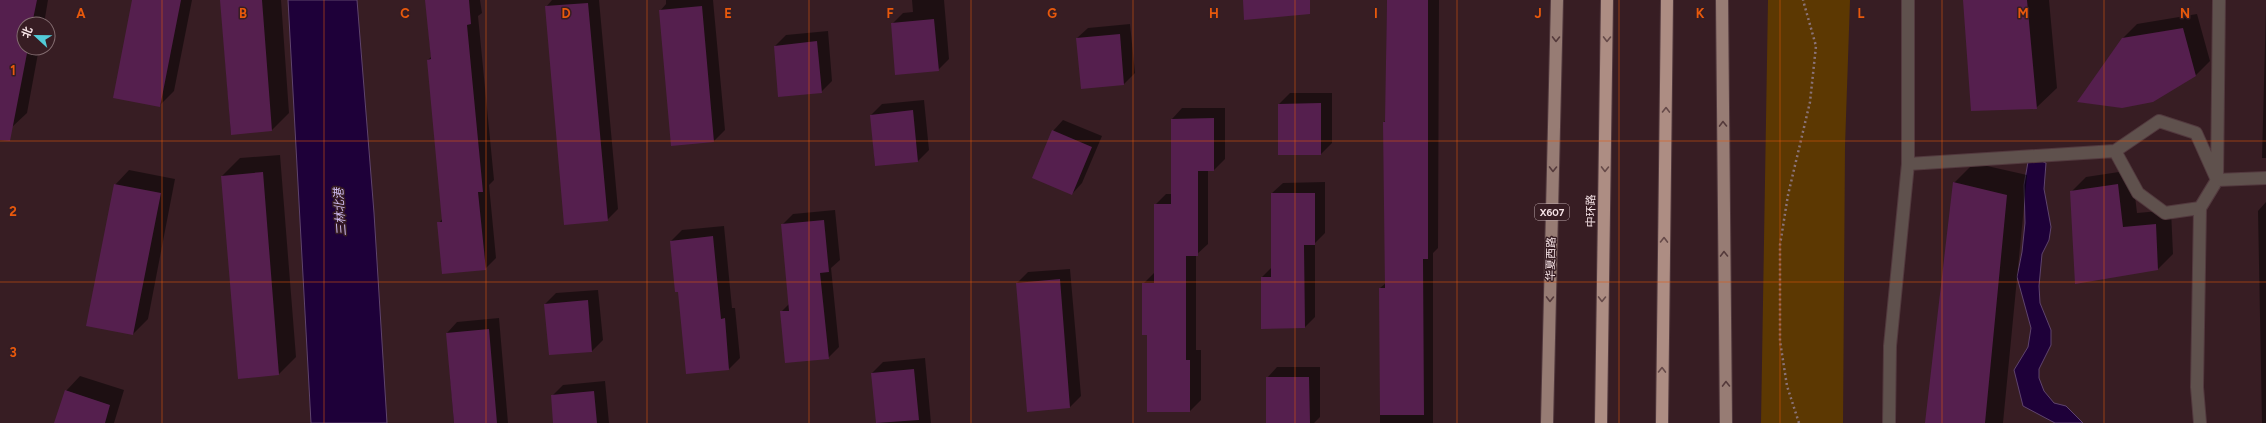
<svg xmlns="http://www.w3.org/2000/svg" width="2266" height="423" viewBox="0 0 2266 423" font-family="Figtree,'Noto Sans SC',sans-serif">
  <rect width="100%" height="100%" fill="#371d23"/>
  <path fill="#5c3802" d="M1768,0h82l-5,146 -2,277h-82z"/>
  <path fill="#1e0039" stroke="#5f446d" d="M288,0h69l17,213 13,210h-76z
    M2029,156l17,7 -2,26 7,38 -2,13 -7,14 -3,32 1,17 11,27v15l-12,24v9l5,13 10,12 12,3 17,17h-28l-32,-17 -9,-36 14,-23 3,-19 -14,-51 5,-25 3,-29 -1,-38z"/>
  <path fill="#0007" d="M0,0h48l-4,24h-20v24h15l-12,65 -15,14 -12,-2z
    M133,0h59l-18,91 -14,14z
    M221,0h60l8,113 -17,17 -41,4z
    M426,0h54l2,13 -4,3 16,164 -5,5 7,73 -11,11 -46,-46 4,-5 -15,-158 3,-3z
    M552,0h47l19,209 -11,11 -61,-213z
    M666,0h47l12,130 -11,11 -54,-130 6,-7z
    M912,0h32l5,59 -11,11 -46,-46 11,-11 10,-1z
    M1387,0h52l-1,248 -5,5v170h-53v-135l6,-5 -2,-161 2,-2z
    M1964,0h85l8,88 -21,20z
    M2266,7v151h-4z
    M2197,14l13,47 -15,15 -73,-37 15,-15z
    M1130,24l5,49 -11,11 -47,-46 11,-10z
    M828,31l4,50 -11,11 -42,4 -4,-50 11,-11z
    M1290,93h42v50l-11,11 -42,-50z
    M924,100l5,50 -11,11 -43,4 -4,-50 11,-11z
    M1182,108h43v51l-11,11h-6v74l-12,11v95h5v50l-11,11 -42,-77 -5,-50 11,-11 1,-68 11,-11h6v-75z
    M1063,120l39,16 -20,47 -10,11 -19,-63z
    M280,155l16,202 -17,17 -57,-198 18,-18z
    M1974,163l53,12 -24,248h-77l28,-240z
    M129,170l46,9 -27,140 -15,15 -18,-149z
    M2132,170l5,43 34,-3 2,44 -15,15 -87,-77 15,-15z
    M1325,182v51l-10,10v74l-10,10 -43,-50 10,-10v-74l11,-10z
    M2266,202v221h-4l-4,-212z
    M835,210l5,50 -9,8 8,79 -11,11 -47,-46 8,-8 -7,-79 11,-11z
    M724,226l8,82h3l5,50 -11,11 -50,-78 -8,-50 11,-11z
    M1070,269l11,127 -11,11 -53,-124 11,-11z
    M598,290l5,50 -11,11 -42,3 -5,-50 11,-11z
    M499,318l9,105h-54l-7,-90 10,-11z
    M925,358l6,65h-54l-5,-50 11,-11z
    M1277,367h43v50l-6,6h-47v-45z
    M80,376l44,14 -10,33h-59l11,-32z
    M605,381l4,42h-55l-2,-27 11,-11z"/>
  <path fill="#551f4e" d="M0,0h37l-5,24h-8v24h4l-18,93 -10,-1z
    M132,0h49l-21,107 -47,-9z
    M220,0h42l10,131 -41,4z
    M425,0h44l2,24 -4,1 16,167h-5l8,78 -44,4 -5,-52h5l-15,-162 4,-1z
    M1243,0h67v14l-66,6z
    M1387,0h41v259h-5l1,156h-44l-1,-127h6l-2,-166h2z
    M1963,0h64l10,109 -66,2z
    M588,3l20,218 -44,4 -19,-219z
    M702,6l12,136 -43,4 -12,-136z
    M934,19l5,52 -44,4 -4,-52z
    M2183,28l13,48 -43,26 -31,6 -45,-6 45,-64z
    M1120,34l4,51 -43,4 -5,-51z
    M817,41l5,52 -44,4 -4,-51z
    M1321,103v52h-43v-51z
    M913,110l5,52 -43,4 -5,-51z
    M1214,118v53h-16v85h-12v104h4v52h-43v-77h-5v-52h12v-79h17v-85z
    M1052,130l40,17 -20,48 -40,-17z
    M263,172l16,203 -41,4 -17,-203z
    M1953,182l54,13 -22,228h-60z
    M114,184l47,9 -28,142 -47,-9z
    M2118,184l5,43 33,-3 2,46 -83,14 -5,-93z
    M1271,193h44v52h-11l1,83 -44,1v-52h10z
    M824,220l5,52 -9,1 9,86 -44,4 -5,-52h9l-8,-87z
    M713,236l8,83 4,-1 4,52 -43,4 -8,-82h-3l-5,-51z
    M1060,279l10,129 -43,4 -11,-129z
    M588,300l4,52 -43,3 -5,-51z
    M489,329l8,94h-43l-8,-90z
    M914,369l5,51 -43,3 -5,-50z
    M1266,377h43l1,46h-44z
    M65,390l45,15 -5,18h-51z
    M594,391l3,32h-44l-2,-28z"/>
  <g fill="none" stroke-linecap="round" stroke-linejoin="round">
    <g stroke="#52393e" stroke-width="14">
      <path id="minor" d="M2115,151l23,42 27,20 35,-5
        M1908,164l207,-13 44,-30 37,12 21,47 2,-180
        M1889,423l1,-77 18,-182v-164
        M2200,423l-3,-36 3,-179 17,-28 49,-2"/>
    </g>
    <g stroke="#52393e" stroke-width="14">
      <path id="major" d="M1722,0l4,423
        M1547,423l10,-423"/>
    </g>
    <g stroke="#52393e" stroke-width="14">
      <path id="highway" d="M1601,423l6,-423
        M1662,423l5,-423"/>
    </g>
    <path stroke="#8a7378" stroke-width="2.5" stroke-dasharray="2 3" stroke-linecap="butt" d="M1799,423l-12,-37 -7,-45v-96l8,-50 22,-93 6,-56 -13,-46"/>
    <use href="#minor" stroke="#5f514d" stroke-width="12"/>
    <use href="#major" stroke="#977c74" stroke-width="12"/>
    <use href="#highway" stroke="#ad8d83" stroke-width="12"/>
  </g>
  <defs><path id="oneway-chevron" d="M-2-3.5L2.5 0L-2 3.5" fill="none" stroke-width="1.6" stroke-linecap="round" stroke-linejoin="round"/></defs>
  <g stroke="#543a3b">
    <use href="#oneway-chevron" transform="translate(1556 39) rotate(91)"/>
    <use href="#oneway-chevron" transform="translate(1723 124) rotate(-91)"/>
    <use href="#oneway-chevron" transform="translate(1553 169) rotate(91)"/>
    <use href="#oneway-chevron" transform="translate(1724 254) rotate(-91)"/>
    <use href="#oneway-chevron" transform="translate(1550 299) rotate(91)"/>
    <use href="#oneway-chevron" transform="translate(1726 384) rotate(-91)"/>
  </g>
  <g stroke="#664a49">
    <use href="#oneway-chevron" transform="translate(1607 39) rotate(91)"/>
    <use href="#oneway-chevron" transform="translate(1666 110) rotate(-89)"/>
    <use href="#oneway-chevron" transform="translate(1605 169) rotate(91)"/>
    <use href="#oneway-chevron" transform="translate(1664 240) rotate(-89)"/>
    <use href="#oneway-chevron" transform="translate(1602 299) rotate(91)"/>
    <use href="#oneway-chevron" transform="translate(1662 370) rotate(-89)"/>
  </g>
  <path fill="none" stroke="#e8590c" stroke-width="1" stroke-opacity="0.55" d="M162,0v423M324,0v423M486,0v423M647,0v423M809,0v423M971,0v423M1133,0v423M1295,0v423M1457,0v423M1619,0v423M1780,0v423M1942,0v423M2104,0v423M0,141h2266M0,282h2266"/>
  <g text-anchor="middle" dominant-baseline="central" stroke-width="3" stroke-linejoin="round" paint-order="stroke">
    <rect fill="#371d23" stroke="#bda8ac" stroke-width="1" x="1535" y="204" width="34" height="16" rx="3"/>
    <g font-size="10" font-weight="bold" fill="#f7e4e7">
      <text x="1552" y="212">X607</text>
    </g>
    <g font-size="11" fill="#f7e4e7" stroke="#371d23">
      <text transform="translate(1591 211) rotate(-89)">中环路</text>
      <text transform="translate(1551 259) rotate(-89)">华夏西路</text>
    </g>
    <g font-size="12" font-style="italic" fill="#cfbbf2" stroke="#371d23">
      <text transform="translate(340 212) rotate(-94)">三林北港</text>
    </g>
  </g>
  <g font-size="13" text-anchor="middle" font-weight="bold" fill="#e8590c" stroke="#371d23" stroke-width="3" stroke-linejoin="round" paint-order="stroke">
    <text x="81" y="18">A</text>
    <text x="243" y="18">B</text>
    <text x="405" y="18">C</text>
    <text x="566" y="18">D</text>
    <text x="728" y="18">E</text>
    <text x="890" y="18">F</text>
    <text x="1052" y="18">G</text>
    <text x="1214" y="18">H</text>
    <text x="1376" y="18">I</text>
    <text x="1538" y="18">J</text>
    <text x="1700" y="18">K</text>
    <text x="1861" y="18">L</text>
    <text x="2023" y="18">M</text>
    <text x="2185" y="18">N</text>
    <text x="13" y="75">1</text>
    <text x="13" y="216">2</text>
    <text x="13" y="357">3</text>
  </g>
  <g transform="translate(36 36) rotate(292)"><circle r="19" fill="#371d23" stroke="#846d71"/>
  <path d="M0-3L7 15L0 10L-7 15Z" fill="#52cbd8"/>
  <text y="-6" font-size="11" font-weight="bold" text-anchor="middle" fill="#f7e4e7">北</text>
  </g>
</svg>
